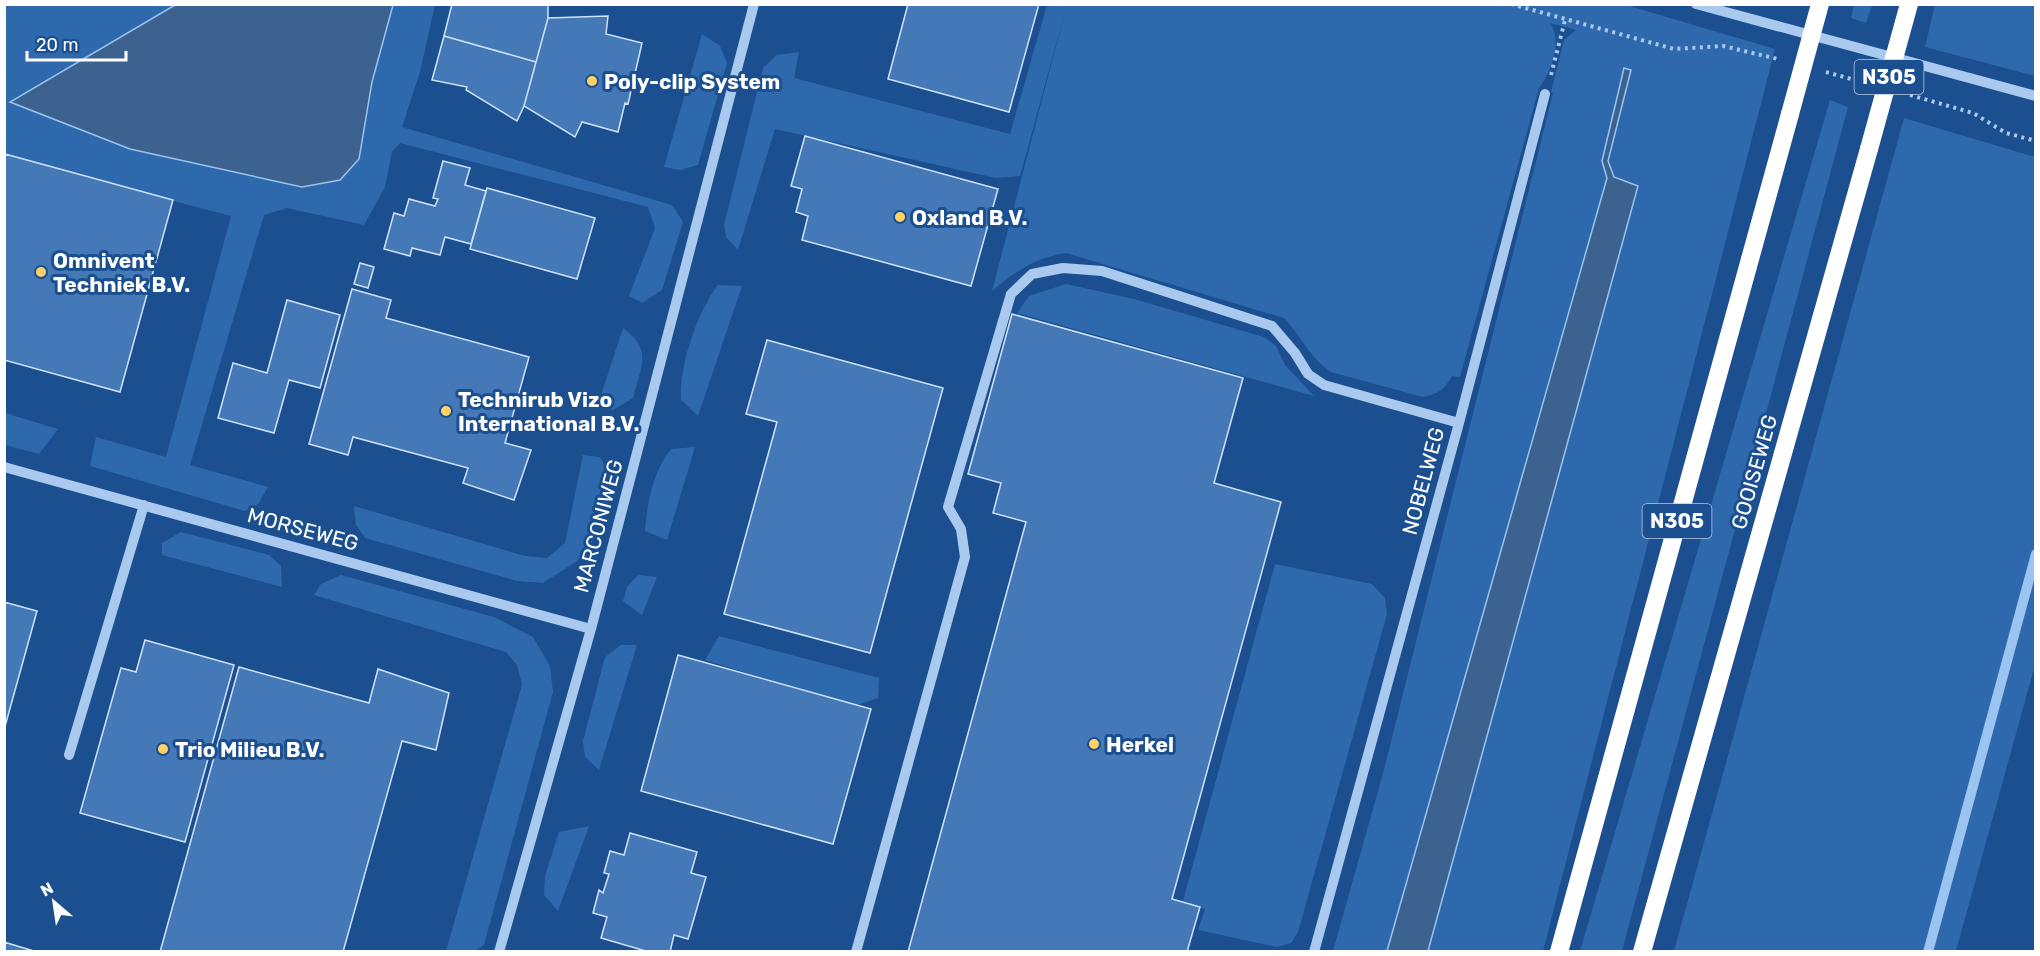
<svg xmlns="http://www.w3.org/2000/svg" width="2040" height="956" viewBox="0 0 2040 956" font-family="Rubik,sans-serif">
  <rect width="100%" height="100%" fill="#1b4f8f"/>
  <path fill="#2e69ad" d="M1854,4l18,1 -6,18 -15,-5z
    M4,5h171l-165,98 210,65 82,19 57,-28 13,-77 21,-77h42l-15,67 -18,55 270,78 11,17 -21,68 -20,13 -13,-7 26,-68 -7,-21 -248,-64 -8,9 -7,35 -21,38 -77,-17 -23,7 -74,250 78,22 -10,17 -13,7 -155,-45 6,-29 70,20 65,-241 -226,-59z
    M1047,5h579l149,44 -232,902h-115l210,-765 -24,-9 -6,-16 23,-91 -7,-1 -22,92 6,17 -221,773h-54l52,-185 168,-673 -2,-1 13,-52 12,-10 -26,-7c13,16 1,50 -11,65l-79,289 -8,-1c-8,14 -14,18 -29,21l-92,-25c-21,-14 -30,-36 -47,-54l-218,-65c-31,5 -50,18 -74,38l74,-283 -46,168 -24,2 -221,-49 -37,121 -12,-13 -2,-12 39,-157 14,-13 22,-3 -5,26 216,56z
    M1935,5h100v71l-110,-29z
    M702,34l18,12 7,17 -29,102 -18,5 -16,-3z
    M1830,100l18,7 -226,844h-42z
    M1904,118l131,39v508l-79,286h-282z
    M1066,284l68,15 130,38 12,9 9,19 29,31 -297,-83 12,-17z
    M718,285l24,1 -44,130 -17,-16c-2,-34 16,-88 37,-115z
    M623,328c30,22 18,38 10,70l-20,12 -16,-3z
    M5,413l53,16 -19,25 -34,-9z
    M695,447l-28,93 -22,-9c2,-27 8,-60 26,-82z
    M583,455l17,2 9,17 -17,68 -15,19 -34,22 -26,-2 -152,-43 -9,-13 -2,-19 171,50 22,2 18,-15z
    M181,532l88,23 12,11 1,21 -120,-32v-12z
    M1275,564l97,20 13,14 2,16 -89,318 -7,11 -14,4 -79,-17 7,-21 -22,-8z
    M341,575l153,42 39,20 17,29 3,26 -69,253 -9,6h-29l76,-266 -5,-20 -11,-13 -192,-57 7,-11z
    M638,575l19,2 -15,38 -19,-14 4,-14z
    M719,636l160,42 -1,20 -24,8 -149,-46z
    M621,645h16l-38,125 -14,-13 -2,-16 22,-84z
    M589,826l-31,85 -14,-16 1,-19 14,-44z"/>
  <path fill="#3c6290" stroke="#9cc4f0" stroke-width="1.5" d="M175,5h218l-21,77 -13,77 -19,21 -38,7 -172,-38 -120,-47z
    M1624,68l7,2 -23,91 6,16 24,9 -210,765h-41l220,-773 -5,-17z"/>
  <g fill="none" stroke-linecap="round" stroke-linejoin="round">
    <path stroke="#9cc4f0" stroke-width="10" d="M1928,952l108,-398"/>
  </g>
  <path fill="#4478b7" stroke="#cfe3fa" stroke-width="1.5" d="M452,4h96v14l-12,44 -92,-26z
    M908,4h131l-30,108 -121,-33z
    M608,16l-2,18 36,9 -14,61 -3,-1 -7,29 -36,-10 -7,15 -51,-31 24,-88z
    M444,36l92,26 -12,44 -7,15 -51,-31 1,-3 -35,-7z
    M805,136l193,53 -27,97 -169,-46 6,-24 -12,-4 6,-23 -11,-3z
    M5,154l168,46 -53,192 -116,-32z
    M443,161l27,7 -5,17 21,6 -15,53 -26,-7 -5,18 -28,-7 -2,8 -26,-7 10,-36 10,3 5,-17 26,7 3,-7 -5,-1z
    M487,188l108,30 -18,61 -107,-30z
    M360,263l14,4 -6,21 -14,-4z
    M352,289l39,11 -5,18 143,39 -24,86 26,7 -17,50 -51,-17 5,-15 -115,-31 -5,18 -39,-11z
    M287,300l53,15 -20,73 -31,-8 -15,53 -56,-15 15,-55 34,10z
    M1012,314l231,64 -29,105 67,19 -109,397 28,8 -13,45h-279l118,-430 -33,-9 8,-30 -33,-9z
    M767,340l176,48 -73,265 -146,-39 53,-192 -31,-8z
    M4,602l33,9 -33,119z
    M145,640l89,25 -49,177 -105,-29 41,-145 15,4z
    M678,655l193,54 -38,135 -192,-53z
    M239,667l130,36 9,-34 71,24 -13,57 -34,-9 -59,211h-183z
    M630,833l67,19 -6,21 15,4 -18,62 -14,-4 -4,17h-21l-48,-14 6,-21 -14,-4 6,-23 4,3 6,-19 -5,-1 6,-22 14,4z
    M4,942l33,10h-33z"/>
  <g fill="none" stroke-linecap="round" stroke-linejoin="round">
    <path stroke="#a9c9ee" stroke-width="4" stroke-dasharray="3 4.5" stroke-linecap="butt" d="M1511,4l163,45 49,-3 55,13
      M1826,72l36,10
      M1551,75l14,-55
      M1910,95l63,18 33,20 30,8"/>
    <path stroke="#a9c9ee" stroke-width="10" d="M1696,4l340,92
      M4,467l587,162
      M69,755l75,-250
      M499,952l92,-323 163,-625
      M856,952l109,-395 -4,-28 -13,-22 63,-213 21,-20 31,-6 39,3 170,55 23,27 13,21 16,11 135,38
      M1314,952l145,-529 86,-329"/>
    <path stroke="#fff" stroke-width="18" d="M1559,952l231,-838
      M1642,952l227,-803"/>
    <path stroke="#fff" stroke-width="18" d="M1790,114l30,-110
      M1869,149l40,-145"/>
  </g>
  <g fill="#ffd166" stroke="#1b4f8f" stroke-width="2">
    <circle cx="592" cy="81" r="6"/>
    <circle cx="900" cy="217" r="6"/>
    <circle cx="41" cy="272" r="6"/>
    <circle cx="446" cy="411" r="6"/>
    <circle cx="1094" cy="744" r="6"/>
    <circle cx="163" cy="749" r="6"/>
  </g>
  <g text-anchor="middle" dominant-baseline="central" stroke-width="6" stroke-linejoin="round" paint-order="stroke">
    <g fill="#1b4f8f" stroke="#bbcadd" stroke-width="1.5">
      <rect x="1854.5" y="60" width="69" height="34" rx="4.5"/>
      <rect x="1642.5" y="504" width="69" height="34" rx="4.5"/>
    </g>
    <g font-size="20" font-weight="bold" fill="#fff">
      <text x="1889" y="77">N305</text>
      <text x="1677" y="521">N305</text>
    </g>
    <g font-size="21" font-weight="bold" fill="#fff" stroke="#1b4f8f" text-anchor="start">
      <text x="604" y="81">Poly-clip System</text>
      <text x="912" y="217">Oxland B.V.</text>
      <text x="53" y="260">Omnivent<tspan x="53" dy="24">Techniek B.V.</tspan></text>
      <text x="458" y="399">Technirub Vizo<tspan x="458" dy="24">International B.V.</tspan></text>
      <text x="1106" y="744">Herkel</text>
      <text x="175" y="749">Trio Milieu B.V.</text>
    </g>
    <g font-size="21" fill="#fff" stroke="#1b4f8f">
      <text transform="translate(1754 472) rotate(-74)">GOOISEWEG</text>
      <text transform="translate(1423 481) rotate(-75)">NOBELWEG</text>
      <text transform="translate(598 526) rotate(-75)">MARCONIWEG</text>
      <text transform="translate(303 529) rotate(15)">MORSEWEG</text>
    </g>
  </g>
  <rect width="2040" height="956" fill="none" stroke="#ffffff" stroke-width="12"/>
  <g transform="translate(54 902) rotate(331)" stroke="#1b4f8f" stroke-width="4.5" paint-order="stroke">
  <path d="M0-4.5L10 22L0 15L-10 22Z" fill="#ffffff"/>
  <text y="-9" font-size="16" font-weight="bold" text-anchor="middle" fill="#ffffff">N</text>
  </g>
  <path d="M27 51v9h99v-9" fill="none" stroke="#ffffff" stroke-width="3"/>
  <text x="36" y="51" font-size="18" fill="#ffffff" stroke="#1b4f8f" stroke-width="4.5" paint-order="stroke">20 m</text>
</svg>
